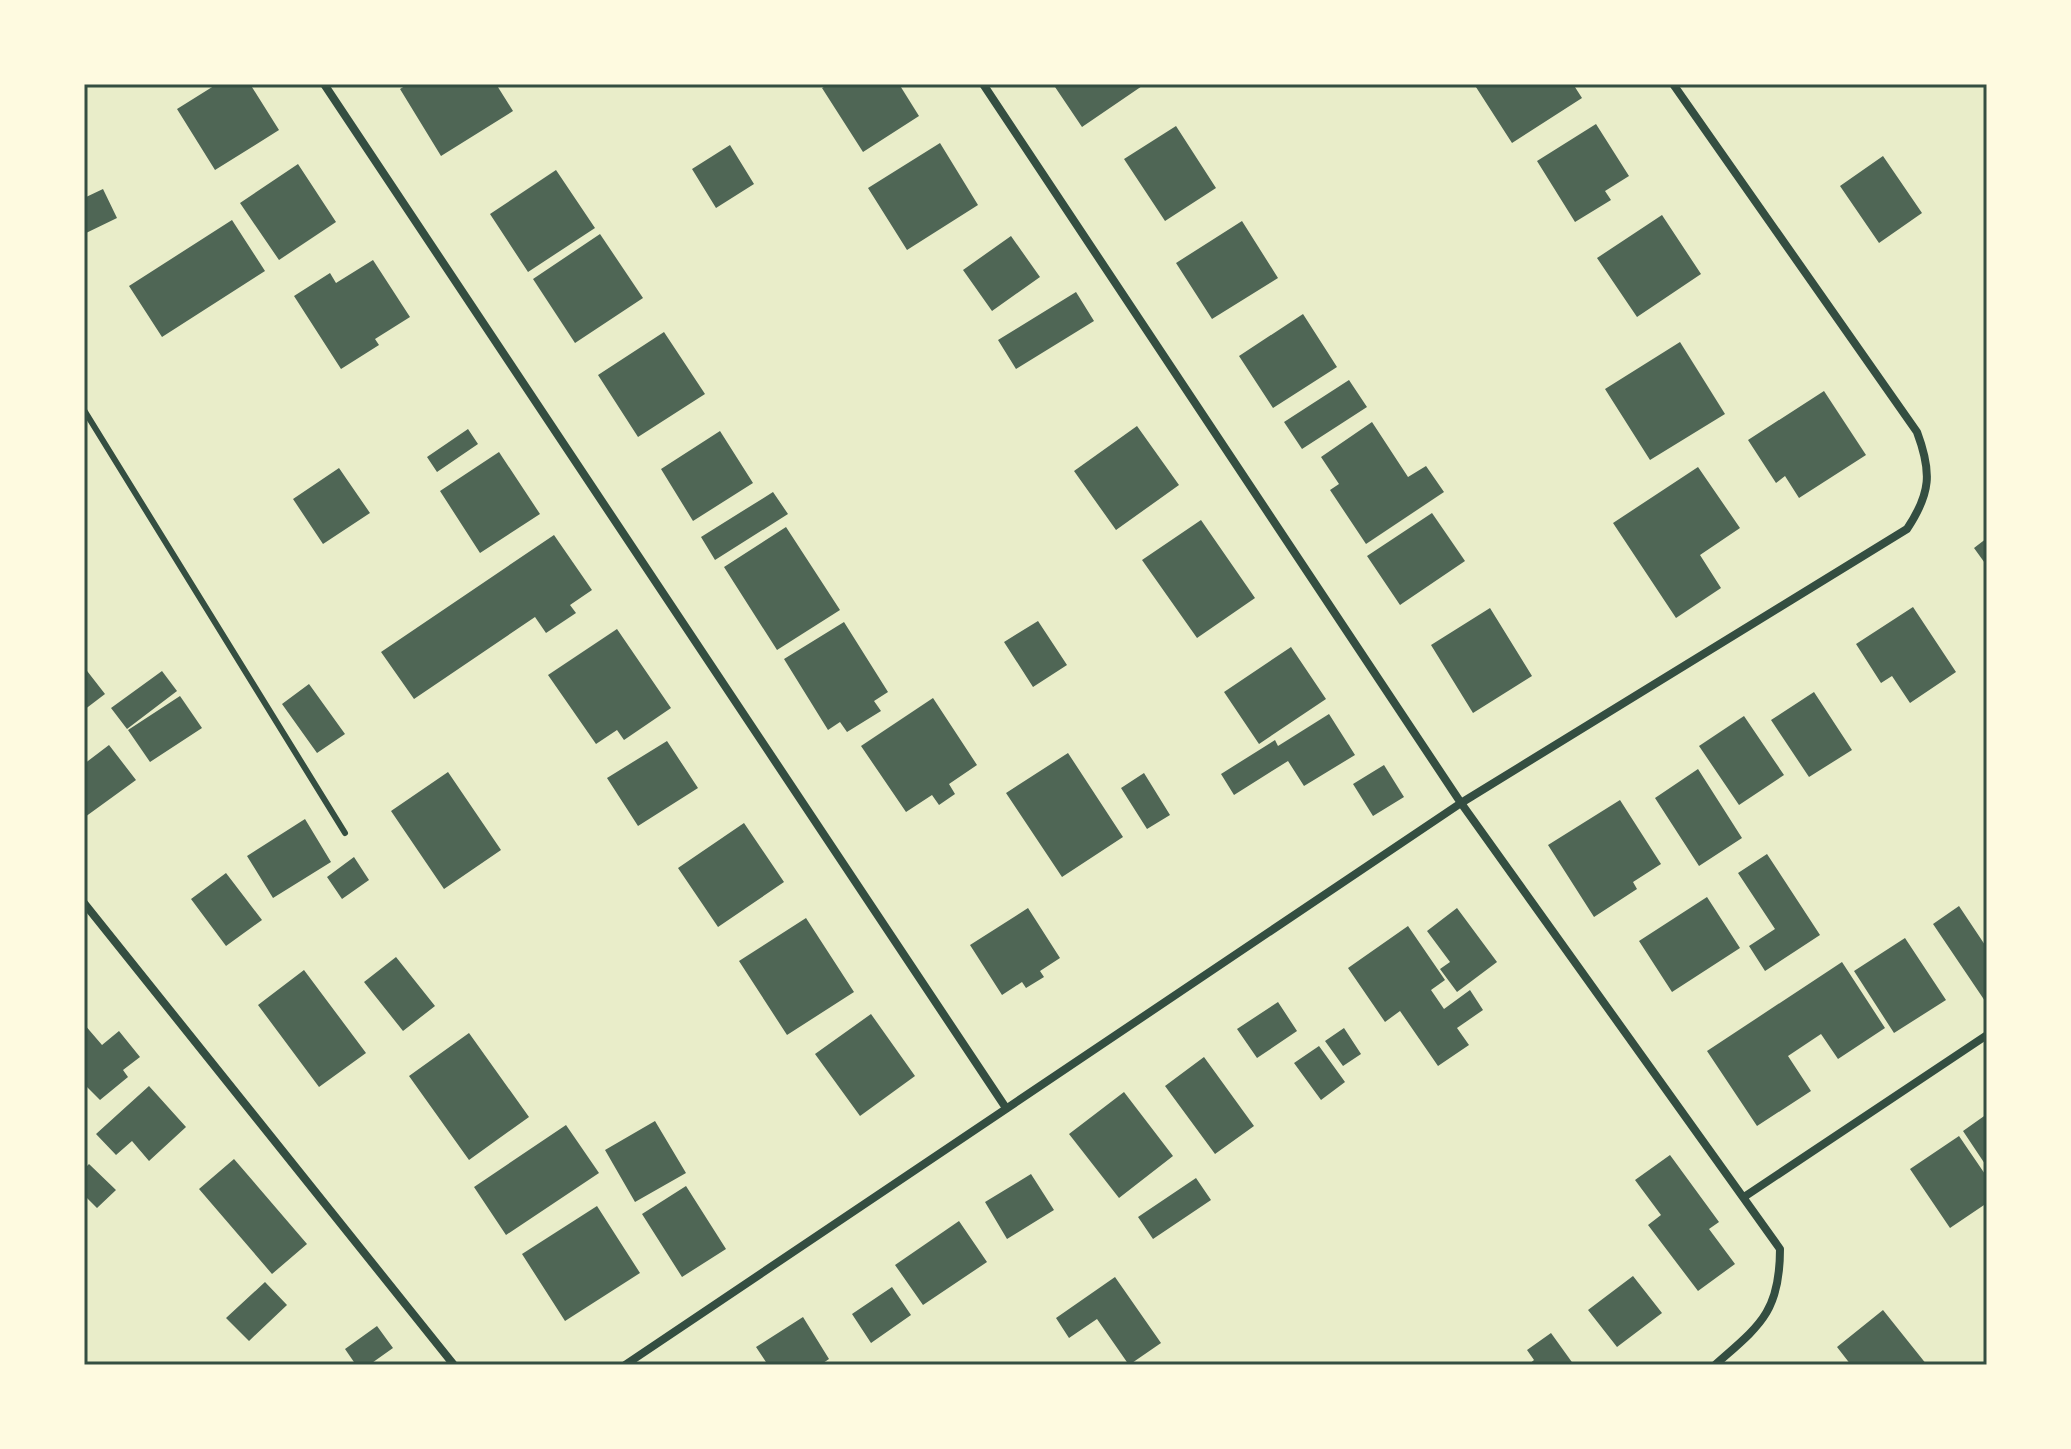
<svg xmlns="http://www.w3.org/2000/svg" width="2071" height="1449" viewBox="0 0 2071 1449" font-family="'Playfair Display',serif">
  <rect width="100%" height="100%" fill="#e9edc9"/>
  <path fill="#4f6655" d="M217,84h33l29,46 -64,40 -38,-61z
    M408,84h88l17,27 -72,45 -41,-67z
    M829,84h70l20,32 -56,36 -41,-64z
    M1053,84h92l-63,43z
    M1474,84h99l9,14 -70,45z
    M1596,124l33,52 -24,15 6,9 -36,22 -38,-61z
    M1176,126l40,62 -51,33 -41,-62z
    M940,143l38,62 -71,45 -39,-62z
    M730,145l24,39 -38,24 -24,-39z
    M1883,156l39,57 -43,30 -39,-57z
    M298,164l38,58 -57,38 -39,-57z
    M556,170l39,58 -67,44 -38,-58z
    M103,189l14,29 -33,16v-36z
    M1662,215l39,59 -64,43 -40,-59z
    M232,220l33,51 -103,66 -33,-51z
    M1242,221l36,57 -66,41 -36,-56z
    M600,234l43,64 -68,45 -42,-64z
    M1011,236l29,41 -48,34 -29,-41z
    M373,260l37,57 -35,22 4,6 -38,24 -47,-73 36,-23 6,10z
    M1076,292l18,29 -78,48 -18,-29z
    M1303,314l34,53 -64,41 -34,-52z
    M664,332l41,62 -67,43 -40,-62z
    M1680,342l45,72 -75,46 -45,-71z
    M1349,380l18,27 -65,42 -18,-27z
    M1824,391l42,64 -67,43 -14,-22 -9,7 -28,-43z
    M1372,422l36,55 18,-11 18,26 -78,52 -36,-54 9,-6 -18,-27z
    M1137,426l42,59 -63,45 -42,-59z
    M468,429l10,15 -41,28 -10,-15z
    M720,431l33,52 -60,38 -32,-52z
    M499,452l41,62 -60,39 -40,-62z
    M1698,467l42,61 -40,27 21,33 -45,30 -63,-95z
    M339,468l31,45 -47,31 -30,-45z
    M773,492l15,22 -73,46 -14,-23z
    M1432,513l33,48 -65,44 -33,-49z
    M1201,520l54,78 -58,40 -55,-78z
    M786,527l54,83 -63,40 -53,-83z
    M554,535l38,55 -22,15 6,8 -30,20 -11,-16 -121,82 -33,-47z
    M1987,538v28l-13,-18z
    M1913,607l43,65 -46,31 -18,-27 -11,7 -25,-39z
    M1490,608l42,68 -59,37 -42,-68z
    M1038,621l29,44 -34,22 -29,-45z
    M844,622l44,70 -14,9 7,10 -34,21 -7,-10 -12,8 -44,-71z
    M617,629l54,79 -47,32 -7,-10 -21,14 -48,-69z
    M1291,647l35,52 -67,45 -35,-52z
    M84,667l21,27 -21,16z
    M162,671l15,20 -50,38 -16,-21z
    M309,684l36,50 -28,19 -35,-49z
    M1814,692l38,58 -43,27 -38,-57z
    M180,696l22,32 -52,34 -22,-32z
    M933,698l44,67 -28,19 6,10 -16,11 -7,-10 -26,17 -45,-66z
    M1329,714l26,41 -51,31 -16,-25 -54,34 -13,-21 54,-34 3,6z
    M1744,716l40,59 -45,30 -40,-59z
    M667,741l31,47 -60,38 -31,-48z
    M109,745l27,35 -51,37 -1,-53z
    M1068,753l55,84 -61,40 -56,-84z
    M1384,765l20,32 -31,19 -20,-32z
    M1698,769l44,69 -43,28 -44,-68z
    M448,772l53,78 -57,39 -53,-78z
    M1144,773l26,42 -23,14 -26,-41z
    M1620,800l41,64 -28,18 4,7 -43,28 -46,-72z
    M305,819l26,43 -58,36 -26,-42z
    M744,823l40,59 -66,45 -40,-59z
    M1767,854l53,81 -55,36 -16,-25 26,-17 -37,-56z
    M354,857l15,23 -27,19 -15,-22z
    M226,873l36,47 -36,26 -35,-47z
    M1707,897l33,51 -68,44 -33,-51z
    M1959,906l28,42v56l-54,-80z
    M1028,908l32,50 -20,13 4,6 -18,11 -4,-6 -20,13 -32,-50z
    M1457,908l40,54 -40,30 -17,-23 10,-7 -23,-31z
    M806,918l48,74 -67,43 -48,-74z
    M1408,926l37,54 -14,10 13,19 26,-19 13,20 -26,18 12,17 -31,21 -38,-55 -15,11 -37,-54z
    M1905,938l41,62 -52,33 -40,-62z
    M396,957l39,49 -32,25 -39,-49z
    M1842,962l43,66 -47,31 -17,-25 -33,22 23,35 -54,35 -50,-75z
    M304,970l62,83 -47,34 -61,-82z
    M1278,1002l19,29 -40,27 -20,-29z
    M871,1014l44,62 -55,40 -45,-62z
    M84,1024l18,21 17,-14 21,26 -17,13 5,7 -28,23 -16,-16z
    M1344,1028l17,26 -18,12 -18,-25z
    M469,1033l60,84 -60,43 -60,-84z
    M1319,1046l26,36 -24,18 -27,-37z
    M1204,1057l50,69 -39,28 -50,-68z
    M149,1086l37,41 -37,34 -17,-20 -16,14 -20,-21z
    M1124,1092l49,64 -54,42 -50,-64z
    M1987,1114v53l-24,-36z
    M655,1121l31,52 -51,29 -30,-52z
    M566,1125l33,48 -93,62 -32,-48z
    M1959,1136l28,41v26l-37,25 -40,-59z
    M1670,1155l49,67 -10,7 26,35 -37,27 -50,-66 13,-10 -26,-35z
    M234,1159l73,85 -35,30 -73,-85z
    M89,1164l27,26 -19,18 -13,-13v-26z
    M1031,1174l23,36 -47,29 -22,-37z
    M1196,1178l15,22 -58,39 -15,-22z
    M686,1186l40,63 -44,28 -40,-63z
    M597,1206l43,67 -75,48 -43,-67z
    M959,1221l28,41 -64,43 -28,-40z
    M1633,1276l29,37 -45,34 -29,-37z
    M1115,1277l46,66 -32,22 -32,-46 -28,19 -13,-20z
    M265,1282l22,23 -38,36 -23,-23z
    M892,1287l19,28 -40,28 -19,-29z
    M1883,1310l44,55h-76l-14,-18z
    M803,1317l26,42 -9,6h-52l-12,-18z
    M377,1326l16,22 -24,17h-13l-11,-16z
    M1551,1333l23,32h-46l6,-5 -7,-10z"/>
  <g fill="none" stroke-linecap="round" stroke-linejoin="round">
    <path stroke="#344e41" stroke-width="6" d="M84,410l261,423"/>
    <path stroke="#344e41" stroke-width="8" d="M324,84l682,1024
      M983,84l478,719 319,446c0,64 -21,77 -65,116
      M84,903l370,462
      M1744,1197l243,-162
      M625,1365l836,-562 446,-274c24,-36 25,-57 10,-97l-244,-348"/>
  </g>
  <rect width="2071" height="1449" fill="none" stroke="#fefae0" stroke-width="172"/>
  <rect x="86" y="86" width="1899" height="1277" fill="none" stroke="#344e41" stroke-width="3"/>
</svg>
